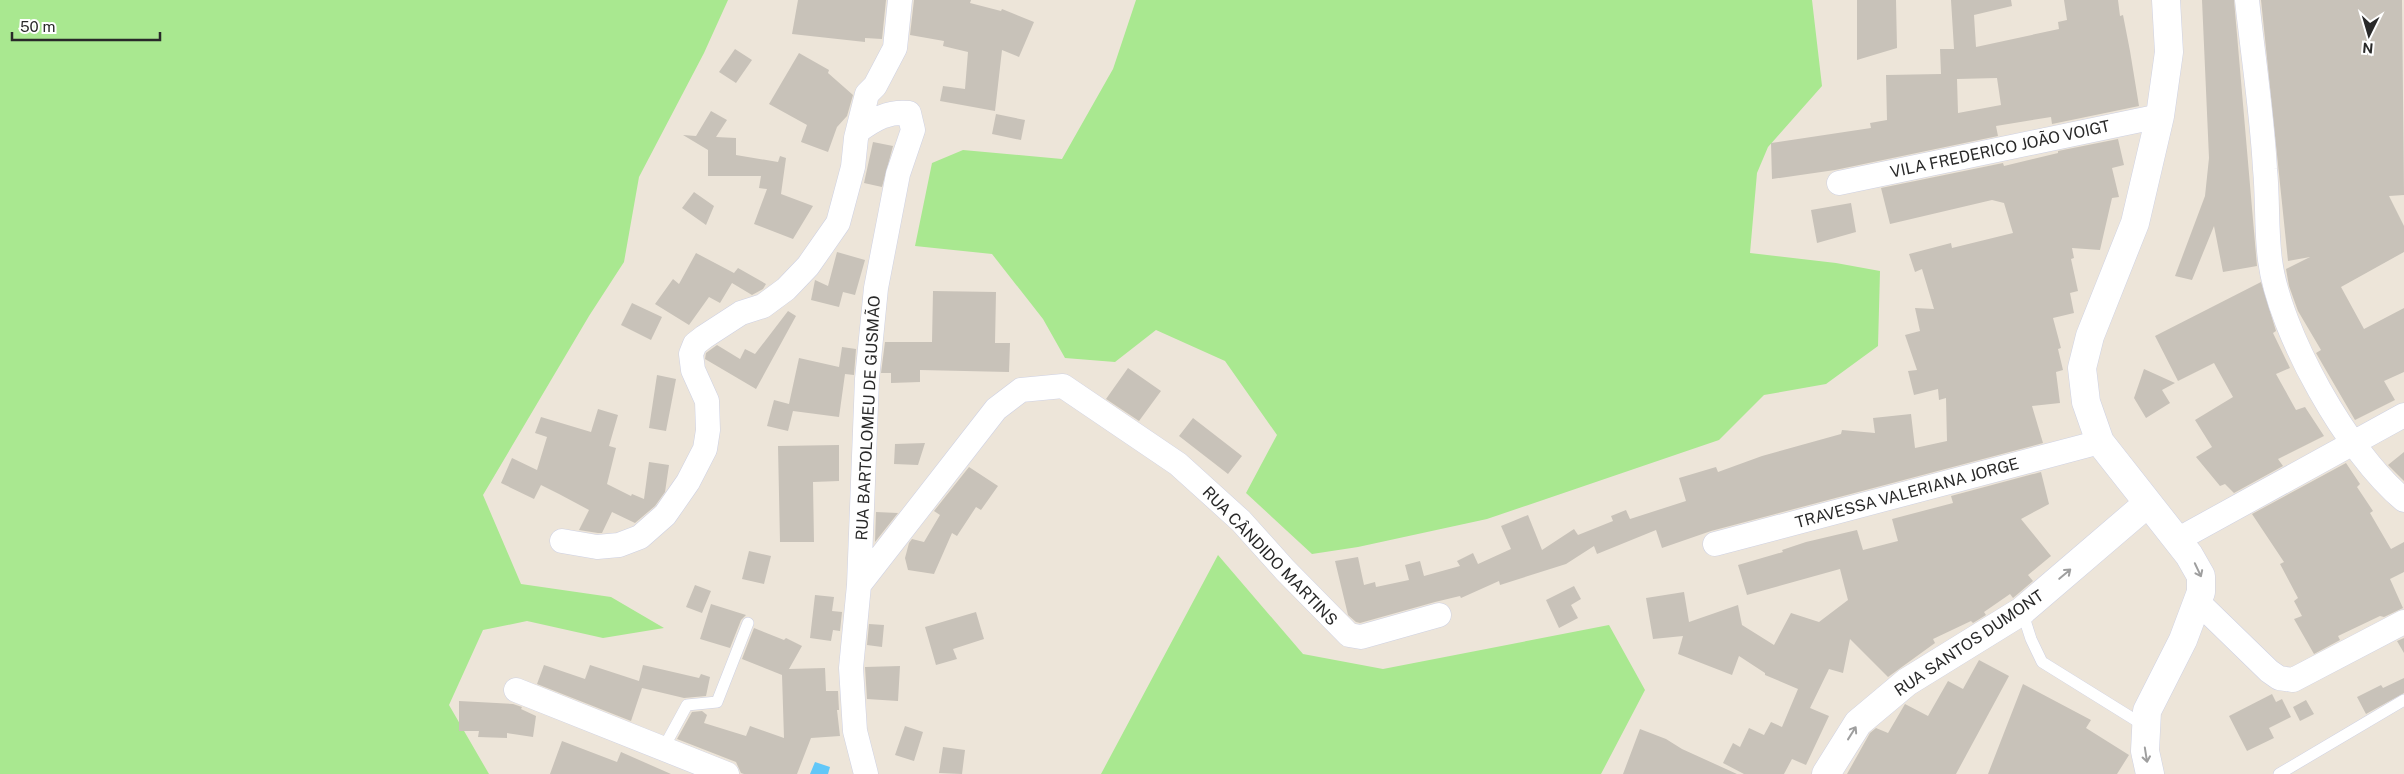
<svg xmlns="http://www.w3.org/2000/svg" width="2404" height="774" viewBox="0 0 2404 774" font-family="'Public Sans',sans-serif">
  <rect width="100%" height="100%" fill="#ede5d9"/>
  <path fill="#a9e890" d="M0,0h728l-24,53 -65,124 -15,85 -35,54 -106,179 38,89 90,13 53,31 -61,10 -76,-17 -44,9 -34,75 40,69h-489z
    M1136,0h676l10,86 -54,61 -11,26 -7,80 86,10 44,8 -2,75 -52,38 -62,11 -45,45 -232,79 -129,28 -46,7 -66,-61 31,-58 -52,-74 -69,-31 -41,32 -50,-4 -22,-39 -51,-65 -77,-8 17,-83 31,-13 99,9 51,-90z
    M1218,555l85,99 80,15 226,-44 36,65 -44,84h-500z"/>
  <path fill="#62c7f8" d="M815,762l15,5 -2,7h-18z"/>
  <path fill="#c8c2b9" fill-rule="evenodd" d="M798,0h88l-4,39 -17,-1v4l-73,-8z
    M914,0h57l-1,3 31,8 1,-2 32,13 -15,35 -17,-7 -7,61 -55,-10 3,-15 22,3 3,-37 -25,-6 1,-5 -34,-6z
    M1857,0h39l1,48 -40,12z
    M1951,0h60l1,6 -38,9 2,32 83,-18 -1,-7 9,-2 -3,-20h54l2,16 3,-1 7,36 9,55 -87,18 -1,-7 -55,9 2,10 -163,34 -63,9 -1,-36 100,-15 -1,-5 17,-3 -1,-45 55,-1 -1,-25h14zM1997,78l4,27 -43,8 -1,-34z
    M2202,0h32l23,266 -34,6 -9,-46 -22,54 -17,-4 30,-80 4,-38z
    M2261,0h141l2,195 -15,1 15,30v26l-63,35 23,42 40,-21v64l-20,9 11,19 -40,20 -39,-67 5,-3 -23,-39 -9,-25 -3,-17 24,-12 -22,4z
    M735,49l17,11 -16,23 -17,-11z
    M799,53l30,17 -1,3 25,22 -6,21 -10,11 -9,25 -27,-10 6,-17 -38,-21z
    M711,111l16,9 -11,17 20,1v17l42,7 2,-6 6,2 -5,36 32,12 -20,33 -39,-15 13,-35 -8,-1 2,-12h-53v-26l-25,-15 13,1z
    M996,114l29,6 -4,20 -29,-6z
    M2118,139l6,26 -12,3 7,29 -7,1 -12,52 -28,-2 2,10 -3,1 7,32 -8,2 4,20 -21,5 8,30 -3,1 5,21 -7,2 4,31 -28,3 11,37 -332,88 -49,17 -6,-18 -59,24 -3,-8 -28,18 -66,21 -1,-4 -38,17 -1,-2 -25,6 -75,21 -4,-1 -8,-7 -13,-54 23,-4 6,28 11,-3 1,5 33,-7 -4,-15 15,-4 4,15 36,-10 -3,-5 16,-8 5,11 33,-15 -10,-23 27,-11 14,35 32,-21 4,6 35,-14 -2,-5 15,-6 4,9 56,-18 -7,-23 37,-11 2,5 44,-16 79,-22 1,-4 33,3 -2,-15 38,-4 4,34 32,-7 -1,-43 -7,2 -1,-11 -24,6 -6,-24 9,-1 -12,-35 15,-4 -5,-23 19,1 -12,-40 -7,3 -6,-18 42,-11 1,5 61,-15 -9,-30 -12,-3 -102,24 -9,-36 122,-25 1,3 54,-13v-2z
    M873,142l20,4 -11,41 -18,-4z
    M694,192l20,14 -8,19 -24,-17z
    M1851,203l5,29 -39,11 -6,-33z
    M837,252l28,8 -10,35 -12,-3 -4,15 -28,-7 4,-20 13,6z
    M696,253l38,20 4,-5 28,16 -3,5 -11,6 -20,-12 -12,20 -11,-6 -20,28 -34,-21 18,-25 6,5z
    M2261,282l15,49 -3,2 17,35 -14,6 20,36 9,-3 19,29 -46,23 5,7 -49,27 -9,-9 -5,2 -24,-29 16,-10 -17,-27 38,-23 -19,-34 -36,18 -23,-45z
    M933,291l63,1 -1,51h15l-1,29 -89,-2v12l-29,1v-10h-10l4,-31h47z
    M632,303l30,14 -11,23 -30,-15z
    M788,311l8,5 -40,73 -51,-30 1,-6 11,-8 23,14 5,-10 10,5z
    M842,347l14,2 -2,26 -9,-1 -6,43 -46,-6 -5,20 -21,-5 7,-26 15,4 10,-46 40,9z
    M1128,368l33,23 -22,30 -33,-22z
    M2144,369l31,14 -13,7 8,13 -24,15 -12,-20z
    M657,375l19,4 -10,52 -17,-3z
    M598,409l20,6 -9,31 7,2 -9,36 24,12 1,-2 12,5 5,-37 20,3 -4,27 -10,14 -20,17 -23,-11 -10,21h-4l-19,-3 10,-20 -30,-16 -18,-9 -7,14 -33,-16 11,-25 25,12 10,-33 -12,-4 6,-16 50,15z
    M1193,418l49,38 -14,18 -49,-38z
    M925,443l-7,22 -24,-1 1,-20z
    M839,445v36l-26,1 1,60h-34l-2,-96z
    M2404,452v29l-16,-16z
    M2346,463l14,21 -3,3 16,24 -3,2 21,36 13,-7v30l-14,7 13,29 -19,9 -4,-1 -42,20 2,4 -26,14 -20,-35 8,-3 -8,-15 4,-3 -18,-34 4,-2 -32,-48z
    M969,467l29,19 -17,24 -5,-3 -19,29 -5,-3 -18,41 -26,-4 -3,-12 4,-15 3,-4 12,3 16,-27 -6,-4z
    M2041,472l8,32 -28,15 30,37 -23,19 5,6 -20,17 -3,-4 -26,18 2,3 -13,8 -2,-2 -38,18 2,4 -47,34 -38,-38 -7,34 -14,-4 -19,39 19,8 -23,49 -14,-6 -8,15h-40l-21,-11 10,-20 7,4 9,-19 15,7 7,-13 11,5 16,-38 -33,-14v-2l-26,-17 -7,19 -54,-21 5,-18 -30,3 -7,-41 38,-6 5,30 49,-17 4,20 32,20 17,-32 28,9 29,-22 -8,-31 -93,26 -9,-30 45,-13 -1,-2 24,-8 51,-12 6,20 35,-9 -6,-22 61,-16 -2,-7z
    M876,512l22,1 -23,29z
    M749,551l22,5 -7,28 -22,-5z
    M695,585l16,6 -9,22 -16,-6z
    M1574,586l7,13 -10,6 7,13 -19,10 -13,-28z
    M815,595l19,2 -2,14 10,1 -2,19 -7,-1 -2,11 -21,-3z
    M711,604l35,11 -5,5 -11,28 -30,-9z
    M976,612l8,27 -31,10 4,10 -21,6 -11,-38z
    M869,624l15,1 -2,22 -15,-2z
    M754,628l30,12 2,-2 16,8 -13,23 36,-1 1,23h12l1,19h-2l3,26 -29,2 -14,36h-53l-3,-1 -5,-11 -59,-23 15,-27 10,-1 5,4 -3,8 42,13 4,-10 34,12 -2,-63 -40,-16z
    M2404,638v15l-7,-12z
    M1979,660l30,16 -53,98h-109l23,-41 6,-5 12,5 17,-29 23,12 20,-35 15,8z
    M544,665l41,14 5,-14 49,16 4,-16 56,13 2,-4 9,3 -4,19 -22,2 -42,-10 -11,33 -94,-37z
    M900,666l-2,35 -31,-2 -2,-32z
    M2404,678v15l-38,21 -9,-17 24,-12 2,3z
    M2023,684l68,36 -5,8 43,27 -12,19h-129z
    M2272,694l4,8 6,-3 9,18 -22,11 5,10 -27,13 -18,-35z
    M2306,700l8,14 -14,7 -7,-14z
    M459,701l54,3 9,3 -1,2 15,7 -3,21 -26,-4v5l-29,-1 1,-6h-20z
    M905,726l18,6 -9,29 -19,-6z
    M1640,729l26,10 16,10 55,25h-114z
    M562,741l55,21 4,-10 50,22h-121z
    M943,747l22,3 -3,24 -23,-1z"/>
  <g fill="none" stroke-linecap="round" stroke-linejoin="round">
    <g stroke="#ced1e3" stroke-width="12">
      <path id="lane" d="M2022,611l9,28 11,23 103,64
        M663,749l24,-44 30,-3 31,-79
        M2279,774l125,-74"/>
    </g>
    <g stroke="#ced1e3" stroke-width="25">
      <path id="street" d="M2247,0c6,56 15,113 18,169 3,30 1,61 5,91 9,72 78,194 134,240
        M858,131c17,-12 30,-20 51,-18l4,17 -15,44 -22,114 -9,91 -8,206 -8,83 4,63 11,43
        M1839,183l321,-67
        M2177,540l227,-125
        M562,541l35,6 22,-2 21,-8 25,-22 23,-33 17,-33 3,-19 -1,-29 -14,-31 -2,-16 4,-10 9,-7 37,-24 22,-7 23,-17 22,-23 30,-43 15,-56 3,-29 11,-44 8,-8 20,-38 5,-48
        M1715,544l385,-102
        M859,585l137,-176 25,-19 42,-4 115,78 63,57 44,49 64,65 12,2 78,-22
        M2198,602l71,69 10,7 14,2 111,-58
        M516,690l211,84"/>
    </g>
    <g stroke="#ced1e3" stroke-width="29">
      <path id="secondary" d="M1826,774l32,-51 49,-41 115,-71 126,-108
        M2150,774l-5,-23 2,-40 36,-71 18,-48v-16l-12,-21 -89,-113 -14,-40 -4,-34 8,-32 45,-113 25,-107 9,-64 -3,-52"/>
    </g>
    <use href="#lane" stroke="#fff" stroke-width="11"/>
    <use href="#street" stroke="#fff" stroke-width="24"/>
    <use href="#secondary" stroke="#fff" stroke-width="28"/>
  </g>
  <defs><path id="oneway-shaft" d="M-6 0H5M1.5-3L5.5 0L1.5 3" fill="none" stroke-width="1.6" stroke-linecap="round" stroke-linejoin="round" transform="scale(1.25)"/></defs>
  <g stroke="#9f9f9f">
    <use href="#oneway-shaft" transform="translate(2198 570) rotate(65)"/>
    <use href="#oneway-shaft" transform="translate(2065 574) rotate(-40)"/>
    <use href="#oneway-shaft" transform="translate(1852 733) rotate(-58)"/>
    <use href="#oneway-shaft" transform="translate(2146 755) rotate(81)"/>
  </g>
  <g text-anchor="middle" dominant-baseline="central" stroke-width="4" stroke-linejoin="round" paint-order="stroke">
    <g font-size="16" fill="#292929" stroke="#fff">
      <text transform="translate(2000 149) rotate(-12)">VILA FREDERICO JOÃO VOIGT</text>
      <text transform="translate(868 418) rotate(-87)">RUA BARTOLOMEU DE GUSMÃO</text>
      <text transform="translate(1907 493) rotate(-15)">TRAVESSA VALERIANA JORGE</text>
      <text transform="translate(1270 556) rotate(46)">RUA CÂNDIDO MARTINS</text>
      <text transform="translate(1969 643) rotate(-34)">RUA SANTOS DUMONT</text>
    </g>
  </g>
  <g transform="translate(2369 35) rotate(185)" stroke="#ffffff" stroke-width="4" paint-order="stroke">
  <path d="M0-4L9 19L0 12L-9 19Z" fill="#292929"/>
  <text y="-8" font-size="14" font-weight="bold" text-anchor="middle" fill="#292929">N</text>
  </g>
  <path d="M12 32v8h148v-8" fill="none" stroke="#292929" stroke-width="2.5"/>
  <text x="20" y="32" font-size="15" fill="#292929" stroke="#ffffff" stroke-width="4" paint-order="stroke">50 m</text>
</svg>
